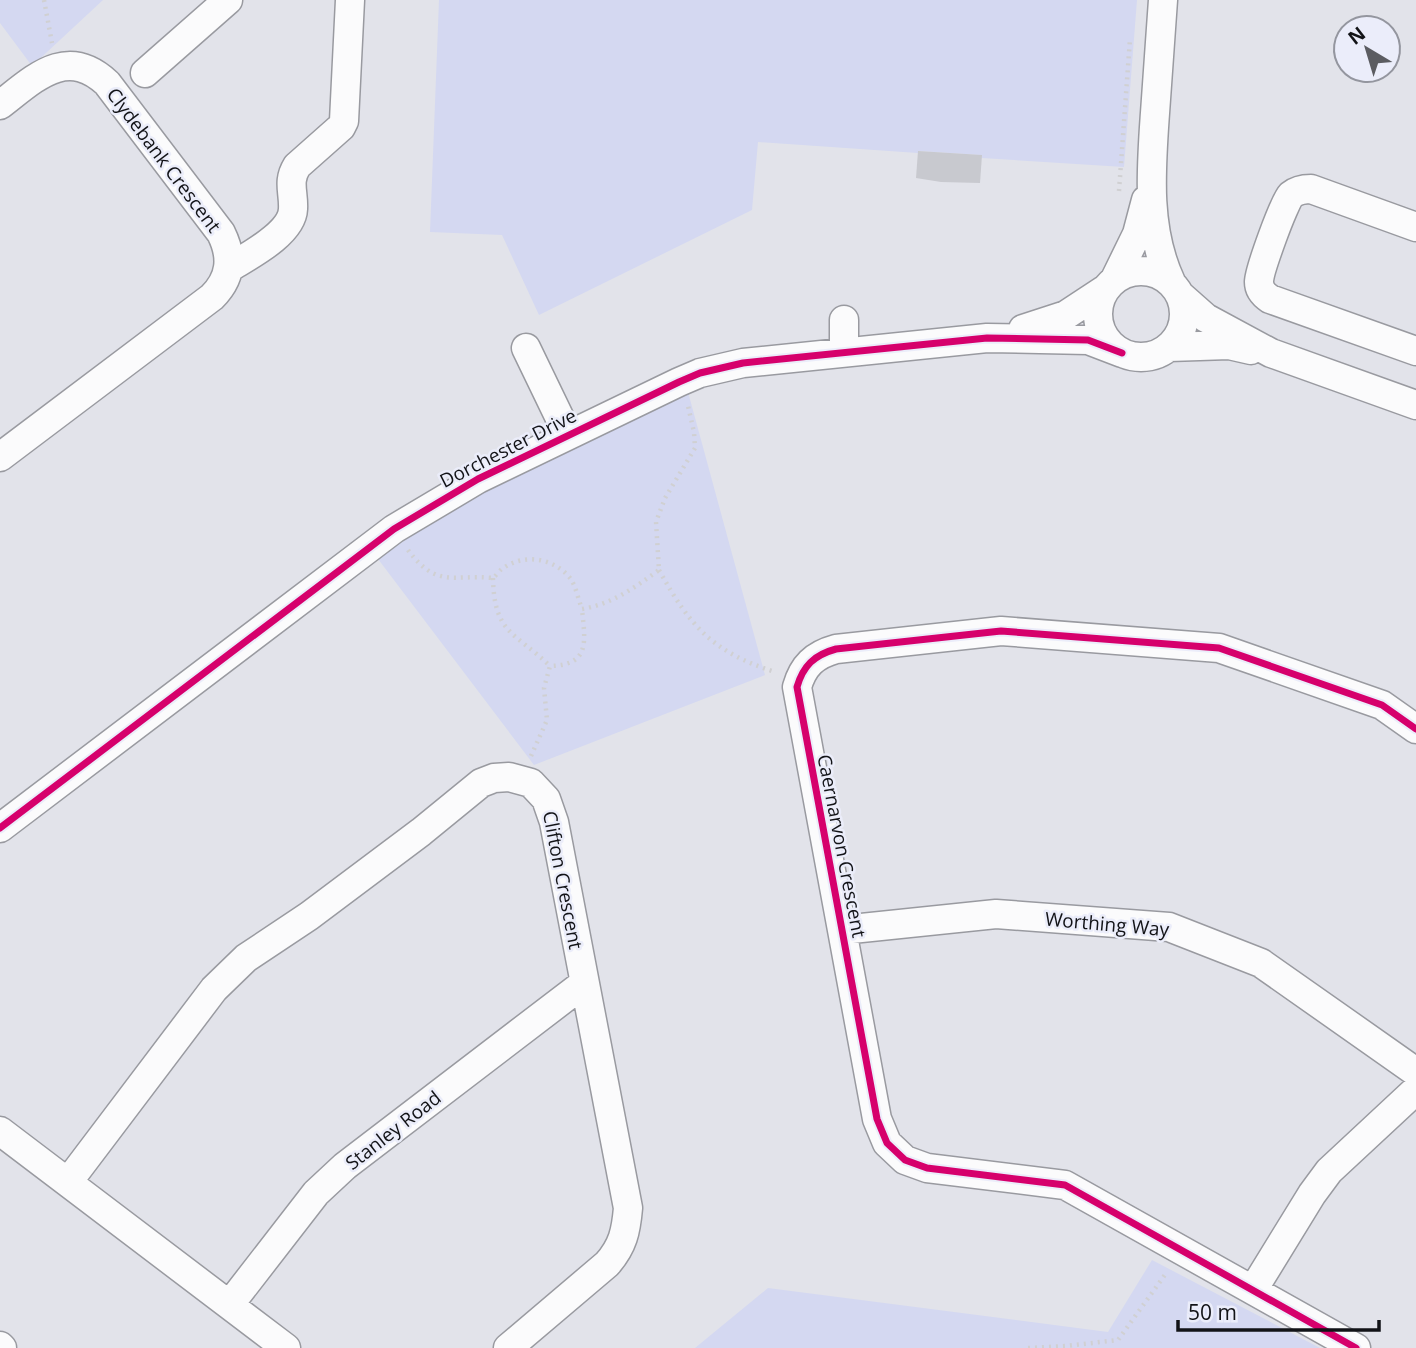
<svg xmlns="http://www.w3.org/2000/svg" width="1416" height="1348" viewBox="0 0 1416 1348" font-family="'Open Sans',sans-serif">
  <rect width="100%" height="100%" fill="#e2e3ea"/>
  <path fill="#d4d8f1" d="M0,0h103l-71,66 -32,-43z
    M439,0h698l-13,167 -142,-9 -1,-3 -62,-4 -1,2 -160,-11 -6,68 -213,105 -37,-80 -72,-3z
    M688,392l77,283 -231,90 -156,-206c95,-70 204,-116 310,-167z
    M1152,1260l168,88h-625l73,-60 340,44z"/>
  <path fill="#c8c9cf" d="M918,151l64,4 -2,28 -39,-1 -25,-4z"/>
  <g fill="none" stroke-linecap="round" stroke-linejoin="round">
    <g stroke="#999aa0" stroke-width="31">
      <path id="minor" d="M1163,0c-3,38 -5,75 -8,113 -4,57 -9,116 16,169
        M145,73l83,-73
        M0,105c34,-26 66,-60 107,-22l114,150c12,24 10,45 -9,64l-212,160
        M1416,227l-105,-38c-7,0 -14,1 -20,6 -7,7 -32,76 -32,87 0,8 5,13 11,17l146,52
        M229,268c19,-12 63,-34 64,-59 1,-17 -6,-27 4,-43l44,-39 3,-6 6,-121
        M1098 314a43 43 0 1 1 86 0a43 43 0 1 1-86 0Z
        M1115,279l22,-45 9,-34
        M1180,295l26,23 65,35 145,52
        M844,320v32
        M1023,329l43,-14 38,-25
        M1169,347l60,-2 22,5
        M526,348l42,87
        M0,828l394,-299 84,-50 201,-97 21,-9 43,-10 244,-25 101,2 34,13
        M842,930l154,-16 173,13 92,36 155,109
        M0,1131l286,217
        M68,1182l146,-193 32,-31 63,-42 112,-84 60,-49 13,-5 15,-1 22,6 15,16 8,23 74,386c-2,23 -5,38 -21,56l-99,84
        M1253,1290l59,-96 17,-23 87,-81
        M230,1304l86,-111 29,-27 238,-182
        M0,1346l2,2
        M1356,1348l-291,-163 -138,-17 -22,-8 -18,-17 -10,-24 -80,-432c6,-21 17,-32 39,-38l165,-18 218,17 163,57 34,24"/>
    </g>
    <path stroke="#d0d0d2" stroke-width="4.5" stroke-dasharray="2 5" stroke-linecap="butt" d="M44,0l8,43
      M1119,191l11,-152
      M408,550c29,39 45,24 85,28 4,-3 7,-9 12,-11 21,-14 50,-8 65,11 6,8 8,21 12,31 30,-5 52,-21 77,-39l-3,-48 9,-24 30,-50 -1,-16 -6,-26
      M659,570c31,56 53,82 116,102
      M493,578c1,56 22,54 57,88
      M531,756l16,-36 -3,-32 6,-22c41,-1 35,-25 32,-57
      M1028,1348l38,-2 52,-6 49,-68"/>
    <use href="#minor" stroke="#fbfbfc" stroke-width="28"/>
    <g stroke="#ebedfa" stroke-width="11">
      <path id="cycleway" d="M0,828l394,-299 84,-50 201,-97 21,-9 43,-10 244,-25 101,2 34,13
        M1356,1348l-291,-163 -138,-17 -22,-8 -18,-17 -10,-24 -80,-432c6,-21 17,-32 39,-38l165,-18 218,17 163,57 34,24"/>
    </g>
    <use href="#cycleway" stroke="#d6006c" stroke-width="7"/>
  </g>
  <g text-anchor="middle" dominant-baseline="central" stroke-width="5" stroke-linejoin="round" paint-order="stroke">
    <g font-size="19" fill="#121317" stroke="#ebedfa">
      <text transform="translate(164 160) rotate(53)">Clydebank Crescent</text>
      <text transform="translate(508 448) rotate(-27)">Dorchester Drive</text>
      <text transform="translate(842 846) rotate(79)">Caernarvon Crescent</text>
      <text transform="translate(563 880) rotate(79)">Clifton Crescent</text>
      <text transform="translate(1107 924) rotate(5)">Worthing Way</text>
      <text transform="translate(393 1130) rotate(-38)">Stanley Road</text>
    </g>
  </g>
  <g transform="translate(1367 49) rotate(322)"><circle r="33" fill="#ebedfa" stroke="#94969f" stroke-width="2"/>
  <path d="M0-5L12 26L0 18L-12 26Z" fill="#5b5c61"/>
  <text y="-10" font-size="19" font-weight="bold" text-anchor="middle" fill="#121317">N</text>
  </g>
  <path d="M1178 1320v10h201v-10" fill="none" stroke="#121317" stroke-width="3.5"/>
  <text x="1188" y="1320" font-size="21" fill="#121317" stroke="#ebedfa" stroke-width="5" paint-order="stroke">50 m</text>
</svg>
